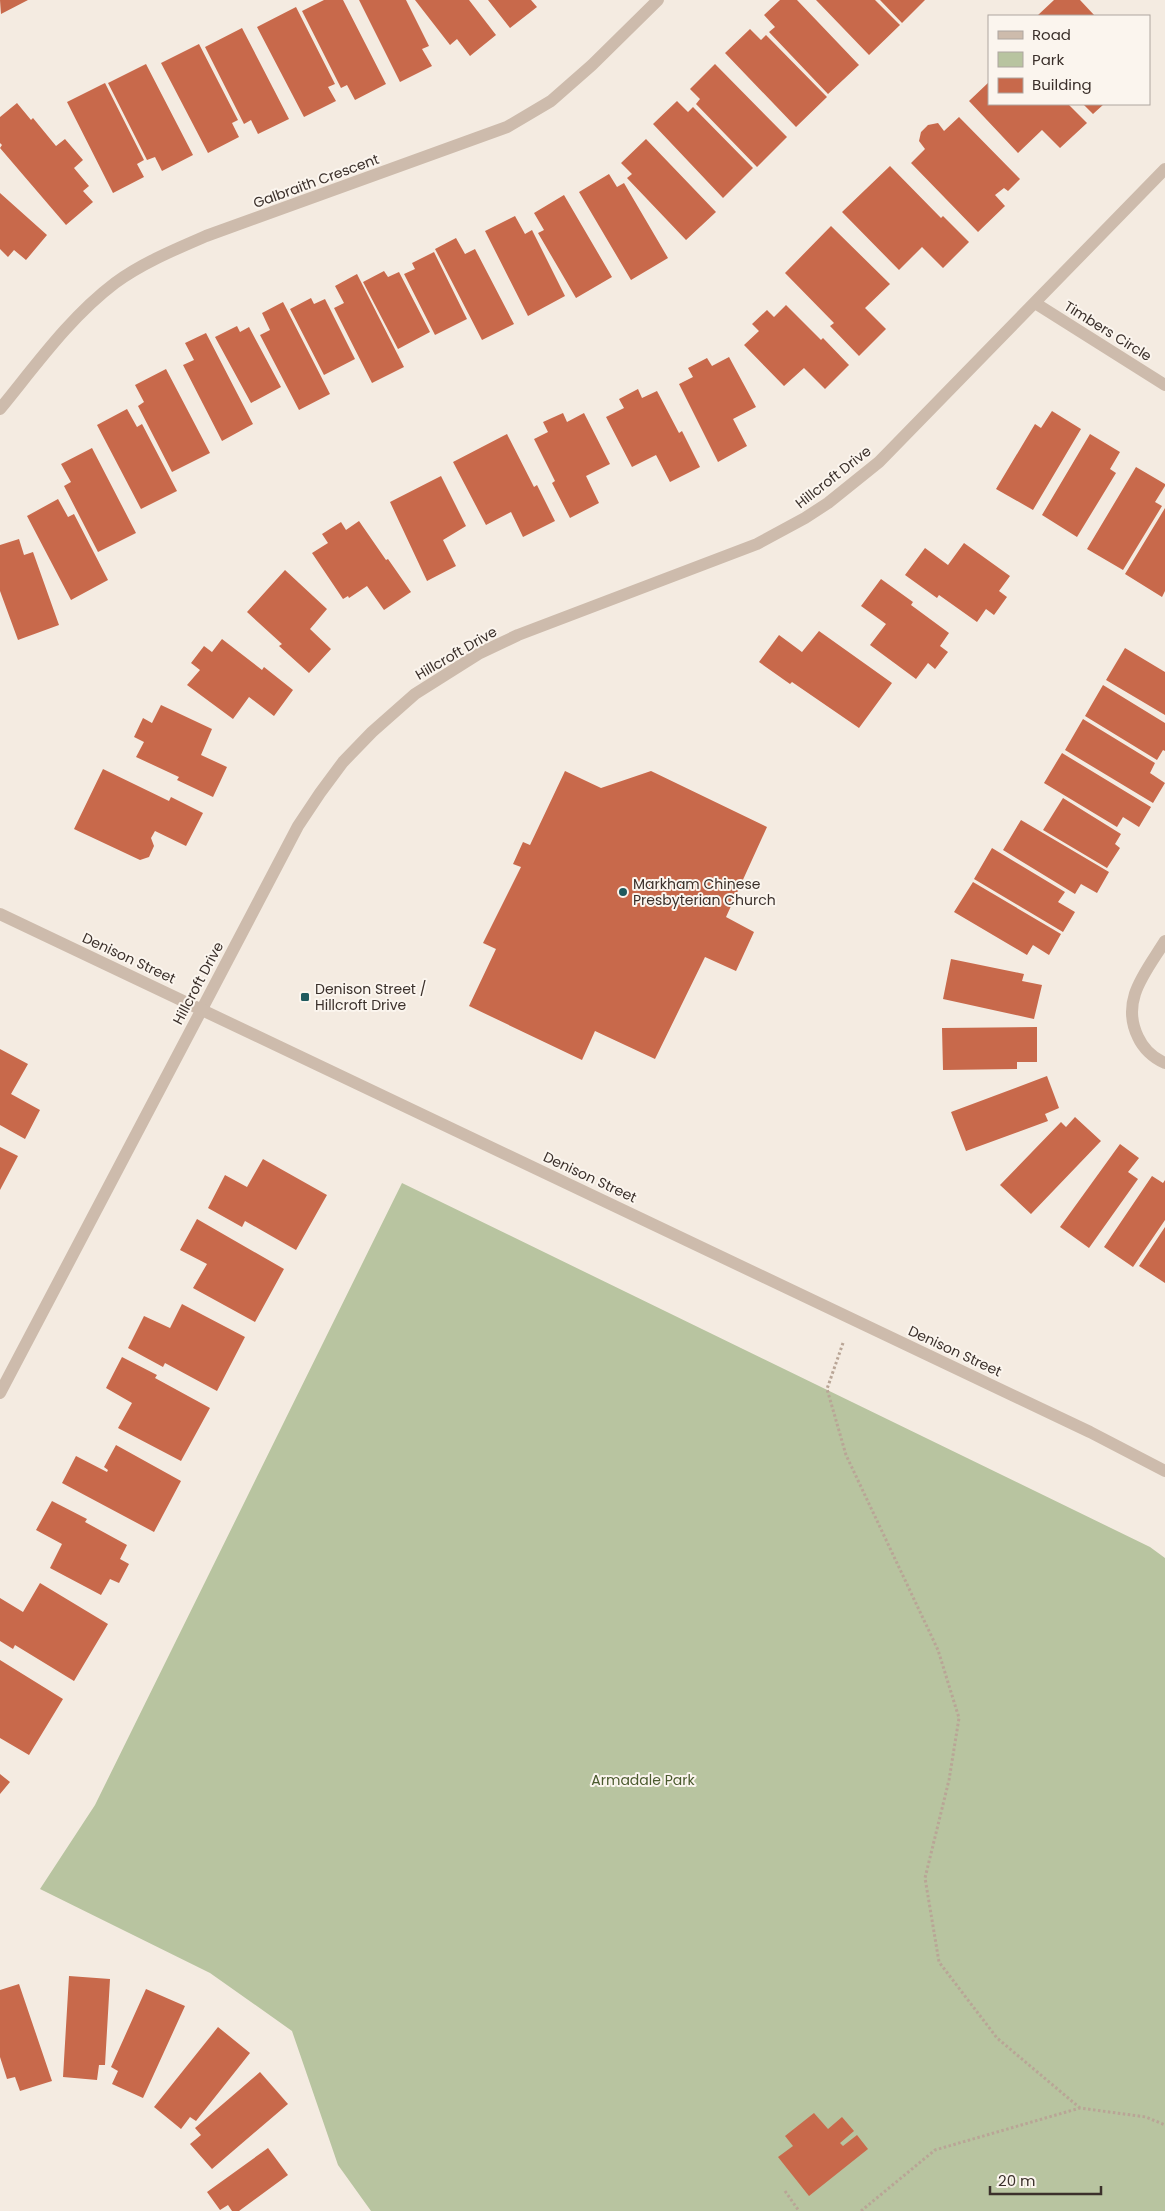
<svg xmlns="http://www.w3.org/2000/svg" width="1165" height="2211" viewBox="0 0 1165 2211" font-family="Poppins,sans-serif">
  <rect width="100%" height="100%" fill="#f4ebe1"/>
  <path fill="#b8c4a0" d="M402,1183l748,364 15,11v653h-794l-33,-46 -46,-134 -82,-58 -170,-84 55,-84z"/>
  <path fill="#c8694b" d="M0,0h28l-27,14z
    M324,0h19l43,84 -31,16 -8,-15 -6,3 -39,-77z
    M359,0h47l23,46 -7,3 10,17 -32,16z
    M415,0h54l27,35 -26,21 -13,-17 -7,6z
    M488,0h43l6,7 -27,21z
    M780,0h17l62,65 -31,29 -59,-62 6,-5 -11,-12z
    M816,0h59l25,25 -31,30z
    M880,0h45l-23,23z
    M1054,0h26l15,16h-58z
    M296,7l39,77 -7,3 8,14 -32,16 -47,-90z
    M242,28l47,91 -31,15 -7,-14 -7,4 -39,-77z
    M750,29l11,11 5,-5 61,62 -31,30 -71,-74z
    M199,44l39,76 -6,3 7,14 -31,16 -47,-90z
    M146,64l47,91 -31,16 -7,-14 -8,3 -39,-77z
    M715,64l72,73 -30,30 -61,-63 4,-5 -10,-10z
    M989,82v22h79l19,19 -27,25 -18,-18 -24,23 -49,-52z
    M105,83l39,77 -7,4 7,13 -31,16 -46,-91z
    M677,101l11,11 5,-5 60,61 -30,30 -70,-74z
    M17,103l14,17 2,-2 23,28 9,-7 18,21 -9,8 15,18 -6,5 10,11 -27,23 -66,-77 2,-3 -2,-2v-26z
    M1083,104h21l-11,10z
    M959,117l61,62 -12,12 -4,-3 -9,7 10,11 -27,26 -67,-69 14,-14 -6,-8 2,-9 7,-7 10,-2 6,8z
    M646,139l70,73 -30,28 -59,-62 5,-4 -11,-11z
    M890,166l51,52 2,-2 26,26 -26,26 -21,-21 -23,23 -57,-58z
    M609,174l8,13 7,-4 44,75 -37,22 -52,-88z
    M0,193l47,42 -21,25 -12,-10 -6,7 -8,-8z
    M564,195l48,82 -36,21 -38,-65 6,-3 -10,-17z
    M515,216l10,18 7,-4 33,66 -37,20 -43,-85z
    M831,226l59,58 -25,24 21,21 -27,27 -29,-30 4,-3 -49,-50z
    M456,238l9,16 10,-5 39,75 -32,16 -47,-91z
    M434,252l33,67 -32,16 -31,-61 11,-5 -3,-6z
    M384,271l4,6 11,-5 31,60 -32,17 -35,-67z
    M357,274l47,93 -32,16 -38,-75 10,-5 -9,-17z
    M311,298l3,6 11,-5 30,60 -31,16 -34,-66z
    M283,302l47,92 -31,16 -39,-75 10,-5 -8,-17z
    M786,305l35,35 2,-2 26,27 -24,24 -21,-21 -20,18 -40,-41 15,-14 -7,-7 15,-14 7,7z
    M237,326l3,6 9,-5 32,60 -30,16 -36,-66z
    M206,333l47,91 -31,17 -39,-76 11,-5 -9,-17z
    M729,357l27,50 -23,12 14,27 -29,16 -39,-78 14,-7 -5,-9 19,-10 5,8z
    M166,369l44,84 -38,19 -34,-66 6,-4 -9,-17z
    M638,389l4,9 15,-7 22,42 3,-2 18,36 -30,15 -14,-27 -24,12 -26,-50 18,-9 -5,-9z
    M127,409l10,18 5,-3 35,67 -36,18 -44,-84z
    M1052,411l29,18 -48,81 -37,-21 39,-65 6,4z
    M563,413l4,9 17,-9 26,51 -24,12 13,27 -29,15 -18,-35 3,-2 -21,-42 14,-7 -5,-10z
    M507,434l27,53 3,-2 18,36 -32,16 -12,-25 -25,13 -33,-63z
    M1090,434l30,18 -10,17 6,4 -39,64 -35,-22z
    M92,448l44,85 -38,19 -34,-66 7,-4 -10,-18z
    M1136,467l29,17v2l-10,16 7,4 -39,64 -36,-21z
    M441,476l25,50 -23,14 13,26 -29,15 -37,-79z
    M58,499l10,18 6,-3 34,66 -37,20 -44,-84z
    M1165,508v83l-3,6 -37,-23z
    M359,521l27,39 2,-1 23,33 -27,18 -17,-24 -18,12 -1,-2 -5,3 -31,-46 16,-10 -6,-9 19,-12 5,8z
    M19,539l5,16 9,-3 26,73 -41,15 -18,-49v-46z
    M964,543l46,33 -11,15 8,6 -13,18 -8,-6 -9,13 -38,-27 -2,3 -32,-23 20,-27 23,17z
    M285,570l42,39 -17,20 21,20 -22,24 -30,-27 3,-2 -35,-32z
    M881,579l32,23 -2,3 38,28 -9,13 8,6 -13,17 -7,-6 -12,16 -46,-34 16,-21 -25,-18z
    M819,631l73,52 -33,45 -67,-46 -2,2 -31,-22 20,-27 23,17z
    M222,639l40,31 2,-3 29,23 -19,26 -25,-19 -16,22 -46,-34 13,-15 -9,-7 13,-17 8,6z
    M1125,648l40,24v43l-59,-35z
    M1103,685l62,38v28l-2,-1 -6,10 -72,-44z
    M161,705l51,24 -11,26 26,12 -14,30 -36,-17 2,-3 -43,-20 8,-15 -10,-5 9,-19 9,5z
    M1083,719l72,44 -5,10 15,10 -12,20 -88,-53z
    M1062,753l89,54 -12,20 -16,-10 -6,10 -73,-44z
    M103,769l66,32 2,-4 32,16 -17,33 -31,-15 -4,7 3,8 -5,11 -9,3 -66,-31z
    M565,771l36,17 50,-17 116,56 -41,90 28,15 -18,39 -31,-14 -50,102 -60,-28 -13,29 -113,-54 27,-57 -13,-6 38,-76 -8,-3 10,-22 7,3z
    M1063,798l58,36 -6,10 5,4 -13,20 -64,-38z
    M1021,820l88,52 -12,21 -16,-9 -6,10 -72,-44z
    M992,848l73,44 -7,10 17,10 -12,20 -89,-53z
    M973,882l88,52 -12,21 -16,-10 -6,10 -73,-43z
    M951,959l73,15 -2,7 20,4 -8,34 -91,-20z
    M1037,1027v35h-20v7l-74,1 -1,-42z
    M0,1049l28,15 -17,30 29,16 -15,29 -25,-14z
    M1047,1076l12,32 -14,6 3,7 -82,30 -15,-39z
    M1075,1117l26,24 -70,73 -31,-29 61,-63 5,5z
    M1120,1144l19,14 -11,14 10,7 -49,69 -29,-21z
    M0,1147l18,9 -18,34z
    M263,1159l64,36 -31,55 -51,-29 -3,6 -34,-19 17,-33 22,12z
    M1152,1176l11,7 2,-3v40l-32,47 -29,-20z
    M197,1219l87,50 -29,53 -62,-34 14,-24 -27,-14z
    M1165,1227v56l-26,-17z
    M182,1304l63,33 -28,54 -52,-28 -2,4 -35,-19 16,-32 26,12z
    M122,1357l35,18 -2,3 55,30 -29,53 -63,-33 14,-25 -26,-15z
    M116,1445l65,36 -27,51 -92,-49 14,-27 31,16 1,-2 -4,-3z
    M52,1501l35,18 -2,3 42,23 -7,14 9,5 -10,19 -9,-4 -9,16 -51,-27 12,-24 -26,-14z
    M40,1583l68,41 -34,57 -59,-36 -2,4 -13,-8v-43l23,14z
    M0,1660l63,39 -34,56 -29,-17z
    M0,1774l10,8 -10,12z
    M69,1976l41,3 -5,86h-6l-2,15 -34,-3z
    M19,1984l33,97 -32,10 -5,-14 -8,2 -7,-22v-67z
    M146,1989l39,17 -42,92 -31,-14 6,-13 -7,-4z
    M218,2027l32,26 -54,68 -6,-4 -9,12 -27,-22z
    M260,2072l28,32 -76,65 -22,-25 11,-9 -6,-7z
    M814,2113l14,16 14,-12 12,14 -14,12 3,3 14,-11 11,14 -59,47 -31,-39 15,-11 -8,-10z
    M268,2148l20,27 -49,36h-7l-4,-6 -8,5 -13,-18z"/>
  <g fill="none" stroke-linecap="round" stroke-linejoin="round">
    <path stroke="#b9a596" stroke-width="3" stroke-dasharray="2.5 2.5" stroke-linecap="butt" d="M843,1343l-16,46 19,66 92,195 21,68 -10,62 -24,98 14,84 58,76 83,70
      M785,2191l14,20
      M861,2211l74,-61 145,-42 66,9 19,8"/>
    <path stroke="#cdbbac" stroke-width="12" d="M1035,303l130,82
      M0,409c36,-44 70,-92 115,-126 27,-20 61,-34 91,-47l301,-109 44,-26 41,-36 66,-65
      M1165,941c-19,31 -45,59 -27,96 5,11 15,21 27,26
      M202,1009l96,-183 22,-33 23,-31 29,-30 43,-38 65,-41 38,-18 239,-91 48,-26 23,-15 51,-41 286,-293"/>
    <path stroke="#cdbbac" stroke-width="12" d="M0,914l1090,518 75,39
      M0,1393l202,-384"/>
  </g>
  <g fill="#1f5a5e" stroke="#fbf5ee" stroke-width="2">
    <circle cx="623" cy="892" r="5"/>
    <rect x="300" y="992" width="10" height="10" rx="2.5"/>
  </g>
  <g text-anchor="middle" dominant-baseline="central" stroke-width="4" stroke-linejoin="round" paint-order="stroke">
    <g font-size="14" fill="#3b302b" stroke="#fbf5ee">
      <text transform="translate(316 181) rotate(-20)">Galbraith Crescent</text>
      <text transform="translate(1108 331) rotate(32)">Timbers Circle</text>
      <text transform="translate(833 477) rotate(-38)">Hillcroft Drive</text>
      <text transform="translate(456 653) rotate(-30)">Hillcroft Drive</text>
      <text transform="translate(129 958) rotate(25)">Denison Street</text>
      <text transform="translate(198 983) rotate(-62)">Hillcroft Drive</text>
      <text transform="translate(590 1177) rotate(25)">Denison Street</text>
      <text transform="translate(955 1351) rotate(25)">Denison Street</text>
    </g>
    <g font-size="14" fill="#3b302b" stroke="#fbf5ee" text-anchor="start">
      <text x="633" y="884">Markham Chinese<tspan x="633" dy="16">Presbyterian Church</tspan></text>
      <text x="315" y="989">Denison Street /<tspan x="315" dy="16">Hillcroft Drive</tspan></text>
    </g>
    <g font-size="14" fill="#4a5a2e" stroke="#fbf5ee">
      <text x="643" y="1780">Armadale Park</text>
    </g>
  </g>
  <rect x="988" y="15" width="162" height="90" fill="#fbf5ee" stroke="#aea6a0"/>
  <rect x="998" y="31" width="25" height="8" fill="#cdbbac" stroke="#aea6a0"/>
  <text x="1032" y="40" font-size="15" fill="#3b302b">Road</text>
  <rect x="998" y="52" width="25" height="15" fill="#b8c4a0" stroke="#aea6a0"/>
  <text x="1032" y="65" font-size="15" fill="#3b302b">Park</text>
  <rect x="998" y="78" width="25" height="15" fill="#c8694b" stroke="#aea6a0"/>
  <text x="1032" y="90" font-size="15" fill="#3b302b">Building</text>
  <path d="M990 2186v8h111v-8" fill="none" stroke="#3b302b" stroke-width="2.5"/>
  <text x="998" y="2186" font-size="15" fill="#3b302b" stroke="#fbf5ee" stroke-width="4" paint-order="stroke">20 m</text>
</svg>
